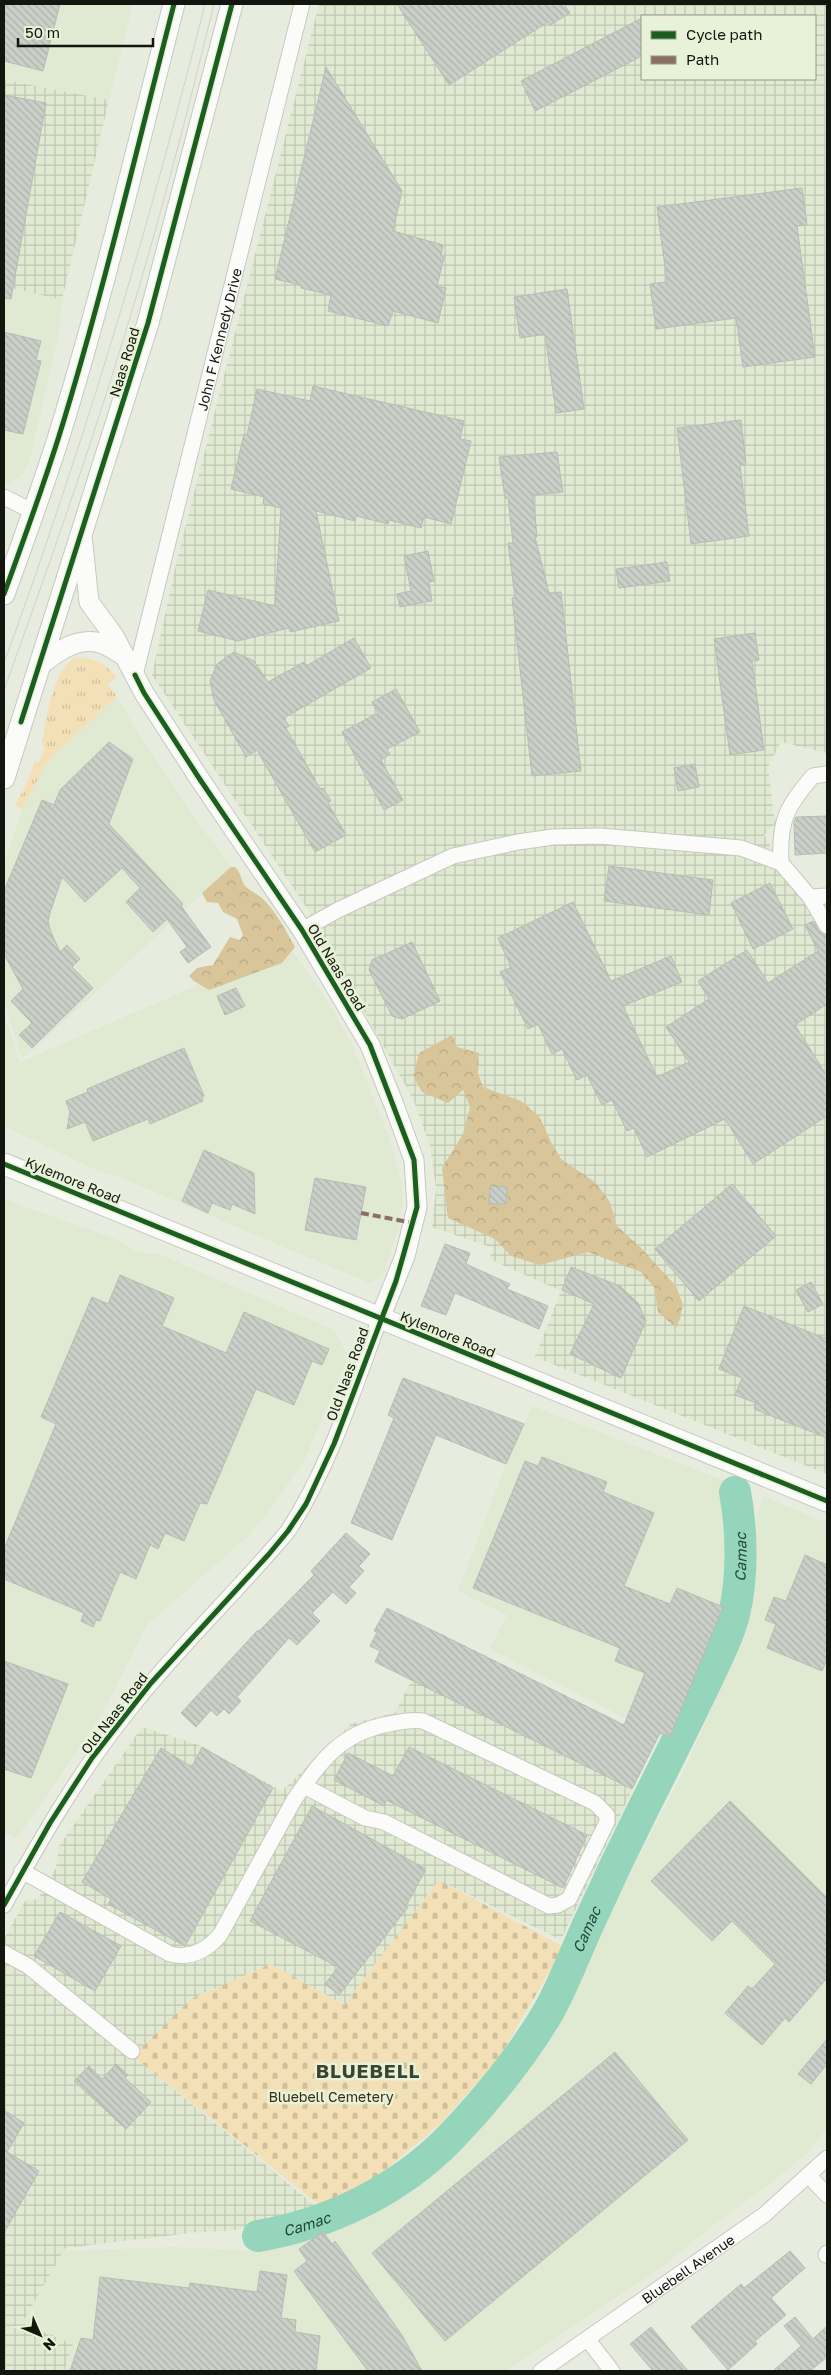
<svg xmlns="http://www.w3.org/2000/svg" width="831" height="2375" viewBox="0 0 831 2375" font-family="'Golos Text',sans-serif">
  <defs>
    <pattern id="industrial-grid" width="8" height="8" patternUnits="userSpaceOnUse" patternTransform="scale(1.25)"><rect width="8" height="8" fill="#e0e9d2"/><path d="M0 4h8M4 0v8" fill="none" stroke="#bfc7b3"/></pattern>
    <pattern id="grass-tufts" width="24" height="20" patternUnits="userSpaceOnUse" patternTransform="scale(1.25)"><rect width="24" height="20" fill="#f3e0b6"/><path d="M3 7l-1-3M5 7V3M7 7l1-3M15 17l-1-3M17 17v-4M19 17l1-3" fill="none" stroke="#cfbf9b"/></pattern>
    <pattern id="forest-crowns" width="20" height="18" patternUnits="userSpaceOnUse" patternTransform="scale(1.25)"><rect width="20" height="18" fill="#d8c599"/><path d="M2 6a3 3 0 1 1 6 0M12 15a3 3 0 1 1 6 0" fill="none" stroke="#b8a883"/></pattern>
    <pattern id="cemetery-stones" width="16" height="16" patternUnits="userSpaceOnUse" patternTransform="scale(1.25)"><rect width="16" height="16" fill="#f3e0b6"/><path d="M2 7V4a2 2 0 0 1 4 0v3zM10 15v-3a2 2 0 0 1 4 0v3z" fill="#cfbf9b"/></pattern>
    <pattern id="building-back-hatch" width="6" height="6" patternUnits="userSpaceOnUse" patternTransform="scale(1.25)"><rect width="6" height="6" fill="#cad0c7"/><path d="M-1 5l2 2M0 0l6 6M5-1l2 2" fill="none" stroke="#adb2aa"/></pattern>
  </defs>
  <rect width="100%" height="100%" fill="#e7ecdf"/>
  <path fill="#e0e9d2" d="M4,4h129l-24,96 -105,-20z
    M4,286l58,14 -3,32 -30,131 -8,13 -14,9 -3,-1z
    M117,696l20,35 60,90 34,46 -198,183 -12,8 -17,-58v-138l24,-69 17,-27 15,-18z
    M289,946l41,59 21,37 39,98 11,42 2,17 -4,26 -16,51 -14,7 -250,-106 -23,-7 -92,-44v-112l16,48z
    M4,1199l111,40 25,14 19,1 175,76 14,26 -43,103 -34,50 -25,29 -99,87 -46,91 -84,122 -13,-5z
    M532,1406l196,76 2,47 -4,82 -54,131 -182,-93 17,-34 -49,-24 48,-127z
    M763,1496l64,27v605l-6,8 -15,18 -41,34 -39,27 -64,52 -157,104h-441l9,-27 -51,-21 -18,-359 147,138 13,-21 154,127 -34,12 -219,28 -1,3 109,-4 83,4 57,-22 31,-1 53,-28 41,-34 57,-59 47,-66 45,-83 98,-190 56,-126 8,-28 1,-71z"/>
  <path fill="url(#industrial-grid)" fill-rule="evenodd" d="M319,4h508v749l-46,-11 -13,25 7,57 -11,11 17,28 46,63v548l-292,-117 26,-66 -72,-32 4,-11 -61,-21 4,-39 -6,-42 -16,-45 -106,-191 -156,-235 25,-115zM642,16h173v63h-173z
    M4,80l105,20 -47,200 -58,-14z
    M436,1631l220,109 -95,200 -122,-60 -95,125 -73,-41 -80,35 -58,57 185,152 -34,12 -54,11 -31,1 -134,16 -43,75 51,21 -9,27h-60v-407l2,-3 -2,-22 21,-38 13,-2 18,-31 3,-22 83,-119 57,18 83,46 70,-68 43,-10z"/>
  <path fill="url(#grass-tufts)" d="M75,658c20,-1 29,5 42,19l-9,8 9,11 -64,60 -8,10 -23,43 -7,-4 11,-20 9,-24 4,1 5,-13 -2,-7c4,-21 11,-75 33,-84z"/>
  <path fill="url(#forest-crowns)" d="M231,867h4c7,7 6,15 11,20 5,4 11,7 16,11 15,14 23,32 33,49l-13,16 -73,27 -15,-9 -5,-5 8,-8 16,-3 17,-28 10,3 3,-5 -6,-16 -14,-7 -5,-9 -11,-1 -5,-9z
    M452,1035l5,12 22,6 -1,21 5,13 38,14 18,15 13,28 9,15 35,24 14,19 7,24 23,21 36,39 7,19 -3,14 -4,9 -18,-16 -4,-25 -13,-15 -53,-20 -48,13 -29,-9 -16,-17 -47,-21 -6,-50 21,-34 7,-27 -7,-17 -15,13 -26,-11 -9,-16 6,-23z"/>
  <path fill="url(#cemetery-stones)" d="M439,1880l125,67 -67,114 -58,64 -62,52 -58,28 -186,-149 58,-57 80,-35 73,41z"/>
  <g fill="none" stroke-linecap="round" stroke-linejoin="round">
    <path stroke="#94d5bc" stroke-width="32" id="s1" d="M258,2236c70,-12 140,-45 191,-97 36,-37 75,-85 101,-130 14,-26 25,-55 37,-82 18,-40 37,-80 57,-120 21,-41 41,-82 61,-123 10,-23 23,-45 29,-70 9,-36 8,-85 1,-122"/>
  </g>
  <path fill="url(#building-back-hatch)" stroke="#b7bdb4" d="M4,4h56l-17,67 -39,-10z
    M397,4h167l6,9 -20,12 -2,-3 -99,63z
    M642,18v38l-107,55 -14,-30z
    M326,67l76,124 -9,40 50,14 -2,11 3,1 -7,29 9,2 -8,35 -45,-12 -5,15 -60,-15 3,-16 -30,-7v-3l-26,-6z
    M4,95l42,8 -35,196 -7,-1z
    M802,188l5,37 -10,1 18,131 -72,10 -7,-49 -80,11 -6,-45 17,-2 -10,-75z
    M567,289l17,120 -28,4 -11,-79 -25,4 -6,-41z
    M4,332l37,9 -5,19 5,1 -18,73 -19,-4z
    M313,386l151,35 -4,18 11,2 -20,83 -27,-7 -3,11 -32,-8 -1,4 -32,-8 -1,5 -39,-10 23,110 -49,11 -1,-4 -51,13 -40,-10 10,-41 67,16 6,-98 -18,-4 1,-7 -33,-8 13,-55 3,1 10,-46 53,12z
    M741,420l5,44 -6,1 9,71 -58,8 -14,-116z
    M557,452l6,40 -30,3 4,42h-2l14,56 12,-1 20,179 -49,5 -20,-178 3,-1 -7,-54h5l-5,-45h-3l-6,-41z
    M428,551l6,30 -5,1 3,19 -32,6 -3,-13 14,-3 -7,-35z
    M667,562l3,19 -51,7 -3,-19z
    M755,633l4,27 -7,1 12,89 -34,5 -16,-116z
    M354,638l17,30 -87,50 5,8 -3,2 34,61 3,-1 8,13 -3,2 18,32 -31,17 -58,-102 -11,7 -32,-57 -4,-19 7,-17 17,-12 20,9 14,21 36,-20 2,4z
    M396,689l24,43 -33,17 3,5 -9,6 22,40 -19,10 -42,-78 36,-19 -6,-11z
    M109,742l24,17 -24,65 74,80 -2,2 30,41 -23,16 -8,-11 7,-5 -20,-28 -14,13 -27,-30 14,-14 -18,-20 -37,34 -23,-25 -12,36 -2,9 3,10 9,20 7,-7 13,14 -8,8 21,21 -61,60 -13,-13 13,-12 -21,-22 12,-12 -19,-35v-63l38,-91 12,5 6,-15z
    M695,764l4,23 -21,4 -4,-23z
    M827,816v37l-32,2 -1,-32 2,-6z
    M609,866l104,14 -4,35 -105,-14z
    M770,883l23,46 -40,20 -22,-46z
    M573,902l38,79 60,-25 11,26 -59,24 34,71 32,-15 -23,-35 43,-28 -11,-18 49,-31 21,33 50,-32 -13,-26 8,-4 6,10 8,4v69l-32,21 32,51v40l-74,48 -28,-45 -78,38 -13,-29 -7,3 -15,-31 -10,5 -15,-30 -10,5 -15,-31 -10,5 -14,-30 -10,5 -28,-57 11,-5 -13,-29z
    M412,942l28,59 -38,18 -10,-3 -23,-46 3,-10z
    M236,988l9,18 -20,9 -8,-19z
    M184,1048l20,48 -2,1 1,4 -53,23 -2,-5 -55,22 -8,-19 -18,7 3,-17 -4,-11 22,-9 -1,-3z
    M204,1150l50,23 1,41 -23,-10 -2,6 -18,-7 -4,10 -26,-12z
    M315,1178l51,9 -10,53 -51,-10z
    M732,1184l44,52 -77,65 -44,-52z
    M490,1186l17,1 -1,17h-17z
    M445,1244l25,9 -4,11 44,20 -3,5 41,17 -9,23 -84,-36 -9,22 -25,-9z
    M571,1267l49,19 18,17 8,18 -25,57 -51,-24 24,-50 -32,-14z
    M120,1275l54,23 -12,28 64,27 18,-41 85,37 -7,16 -10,-4 -18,44 -38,-16 -49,115 -7,-1 -16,38 -19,-8 -7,16 -8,-4 -14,34 -16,-7 -20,49 -4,-1 -3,7 -12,-6 3,-8 -80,-34v-30l52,-125 -15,-7 51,-120 16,7z
    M811,1282l12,22 -15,8 -12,-22z
    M744,1306l83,33v99l-73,-29 2,-6 -21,-8 7,-17 -23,-9z
    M403,1378l121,46 -18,40 -70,-29 -44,105 -41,-17 43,-105 -6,-3z
    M542,1457l65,25 -4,10 51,21 -30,73 46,18 7,-16 46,19 -53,130 -10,-4 -28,56 -257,-127 5,-11 -10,-5 7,-14 -3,-1 13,-23 237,117 21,-52 -30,-12 5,-13 -147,-60 52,-127 13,5z
    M346,1533l24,21 -11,12 5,5 -15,16 7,6 -10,11 -13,-12 -21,21 8,8 -23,24 -8,-7 -52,59 4,4 -12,13 -5,-5 -7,7 -6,-6 -15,17 -15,-14 77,-83 1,1 55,-56 -3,-4z
    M805,1555l22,10v94l-5,12 -55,-23 9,-24 -11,-4 9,-23 12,4z
    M4,1661l64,23 -37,94 -27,-9z
    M202,1747l71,41 -88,158 -77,-42 3,-5 -29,-17 79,-134 31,19z
    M409,1747l178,88 -24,53 -177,-88 -2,6 -50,-26 14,-27 45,23z
    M730,1801l97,97v80l-38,44 -4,-4 -23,27 -37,-32 23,-27 4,3 23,-25 -43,-43 -20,20 -61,-60z
    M312,1806l114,63 -20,37 2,1 -69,88 -14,-11 13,-17 -88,-46z
    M60,1912l61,34 -26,45 -61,-35z
    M827,2039v25l-16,20 -13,-10z
    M615,2052l73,88 -243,201 -73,-88z
    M116,2064l12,11 -3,3 26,24 -25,27 -52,-48 15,-15 13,13z
    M4,2110l20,13 -17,29 32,19 -35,62z
    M323,2232l9,12 3,-3 67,94 20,36h-54l-74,-100 13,-10 -8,-12z
    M790,2251l15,17 -34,30 15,17 -31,26 2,3 -29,26 -37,-43 50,-43 3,4z
    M260,2271l27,4 -6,43 15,2 -1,12 25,4 -4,35h-246l11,-33 12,2 7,-63 89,11 1,-5 67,9z
    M795,2317l18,22 14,-13v31l-17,14h-37l28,-25 -17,-20z
    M651,2327l26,31 11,13h-35l-23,-27z"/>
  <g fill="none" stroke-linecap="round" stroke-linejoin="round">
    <g stroke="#c5cabf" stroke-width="17">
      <g id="minor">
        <path d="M4,497l30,15"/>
        <path id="s2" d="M135,675l167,-671"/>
        <path d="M781,863c-2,-42 5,-56 32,-87l14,-2"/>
        <path d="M810,897l17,-1"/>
        <path d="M302,930l36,-20 115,-54 65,-14 35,-5 47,-1 141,12 40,15 29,34 17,29"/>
        <path d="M22,1871l148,83c20,5 37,-4 50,-19l74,-135c27,-39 46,-67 95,-76 12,-2 22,-5 34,-3l172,82 12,12v7l-38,77 -11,6 -9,1 -165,-84 -19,-4 -61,-32"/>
        <path d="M4,1905c38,-68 76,-134 125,-195 49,-63 108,-118 159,-179 42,-65 65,-140 92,-213"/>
        <path d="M4,1953l24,13 104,85"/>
        <path d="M809,2176l18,19"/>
        <path d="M826,2255l1,-2"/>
        <path d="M588,2340l24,31"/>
        <path id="s3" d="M541,2371l223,-156 63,-57"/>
      </g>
    </g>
    <g stroke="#c5cabf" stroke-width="21">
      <path id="tertiary" d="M82,536l7,66 25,34 30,57 55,85 103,152 68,115 24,60 20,55 3,47 -12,49 -25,62
        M39,666c17,-13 34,-27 57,-24 9,1 20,9 28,14"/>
    </g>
    <g stroke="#c5cabf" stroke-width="23">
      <path id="secondary" d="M4,594c19,-52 38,-104 55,-158 44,-142 78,-288 115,-432
        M4,778l144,-455 84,-319
        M4,1164l823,337"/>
    </g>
    <use href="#minor" stroke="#fbfcfa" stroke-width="15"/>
    <use href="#tertiary" stroke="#fbfcfa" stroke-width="19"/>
    <use href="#secondary" stroke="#fbfcfa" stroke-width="21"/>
    <path stroke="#d1d2ce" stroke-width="1" d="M4,663c79,-216 145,-436 201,-659
      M4,690c41,-113 81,-227 117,-343 35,-113 65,-228 93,-343"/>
    <path stroke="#8d6e63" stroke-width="4" stroke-dasharray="8 4" stroke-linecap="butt" d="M361,1213l52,10"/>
    <g stroke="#e8f2d9" stroke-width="8">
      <path id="cycleway" d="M4,594c19,-52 38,-104 55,-158 44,-142 78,-288 115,-432
        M21,722l127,-399 84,-319
        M4,1164l823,337
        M4,1905l46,-82 42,-65 59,-75 118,-129 19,-23 18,-27 28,-60 62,-163 21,-74 -3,-47 -44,-115 -68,-115 -103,-152 -55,-85 -9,-18"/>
    </g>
    <use href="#cycleway" stroke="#1b5e20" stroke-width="5"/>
  </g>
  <g text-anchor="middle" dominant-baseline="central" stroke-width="5" stroke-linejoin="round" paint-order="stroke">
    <g font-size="14" fill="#13160e" stroke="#e8f2d9">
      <text stroke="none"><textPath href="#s2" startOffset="346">John F Kennedy Drive</textPath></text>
      <text transform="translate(124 362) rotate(-73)">Naas Road</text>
      <text transform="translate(337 967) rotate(59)">Old Naas Road</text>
      <text transform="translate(73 1180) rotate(22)">Kylemore Road</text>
      <text transform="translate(448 1334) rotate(22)">Kylemore Road</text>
      <text transform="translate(347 1374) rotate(-70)">Old Naas Road</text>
      <text transform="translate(114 1713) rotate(-52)">Old Naas Road</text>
      <text stroke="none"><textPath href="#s3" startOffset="179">Bluebell Avenue</textPath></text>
    </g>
    <g font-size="14" fill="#3d2c0d" stroke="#e8f2d9">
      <text x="331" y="2096">Bluebell Cemetery</text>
    </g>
    <g font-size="15" font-style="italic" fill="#20493c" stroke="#e8f2d9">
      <text stroke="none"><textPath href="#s1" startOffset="876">Camac</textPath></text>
      <text stroke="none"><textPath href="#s1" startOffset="470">Camac</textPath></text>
      <text stroke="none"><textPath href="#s1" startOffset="50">Camac</textPath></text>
    </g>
    <g font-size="19" font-weight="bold" letter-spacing="1" fill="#3c4430" stroke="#e8f2d9">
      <text x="368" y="2070">BLUEBELL</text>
    </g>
  </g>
  <rect width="831" height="2375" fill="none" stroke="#13160e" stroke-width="10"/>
  <rect x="641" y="15" width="175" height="65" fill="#e8f2d9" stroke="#939a88"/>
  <rect x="651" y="31" width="25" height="8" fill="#1b5e20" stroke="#939a88"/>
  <text x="686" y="40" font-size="15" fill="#13160e">Cycle path</text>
  <rect x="651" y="56" width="25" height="8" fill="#8d6e63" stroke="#939a88"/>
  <text x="686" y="65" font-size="15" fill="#13160e">Path</text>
  <g transform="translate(40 2335) rotate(135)" stroke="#e8f2d9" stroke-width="4" paint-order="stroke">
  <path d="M0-4L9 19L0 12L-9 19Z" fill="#13160e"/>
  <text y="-8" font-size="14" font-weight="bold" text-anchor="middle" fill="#13160e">N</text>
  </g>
  <path d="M18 38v8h135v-8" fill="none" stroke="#13160e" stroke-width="2.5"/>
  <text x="25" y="38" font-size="15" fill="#13160e" stroke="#e8f2d9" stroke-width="4" paint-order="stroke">50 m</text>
</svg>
